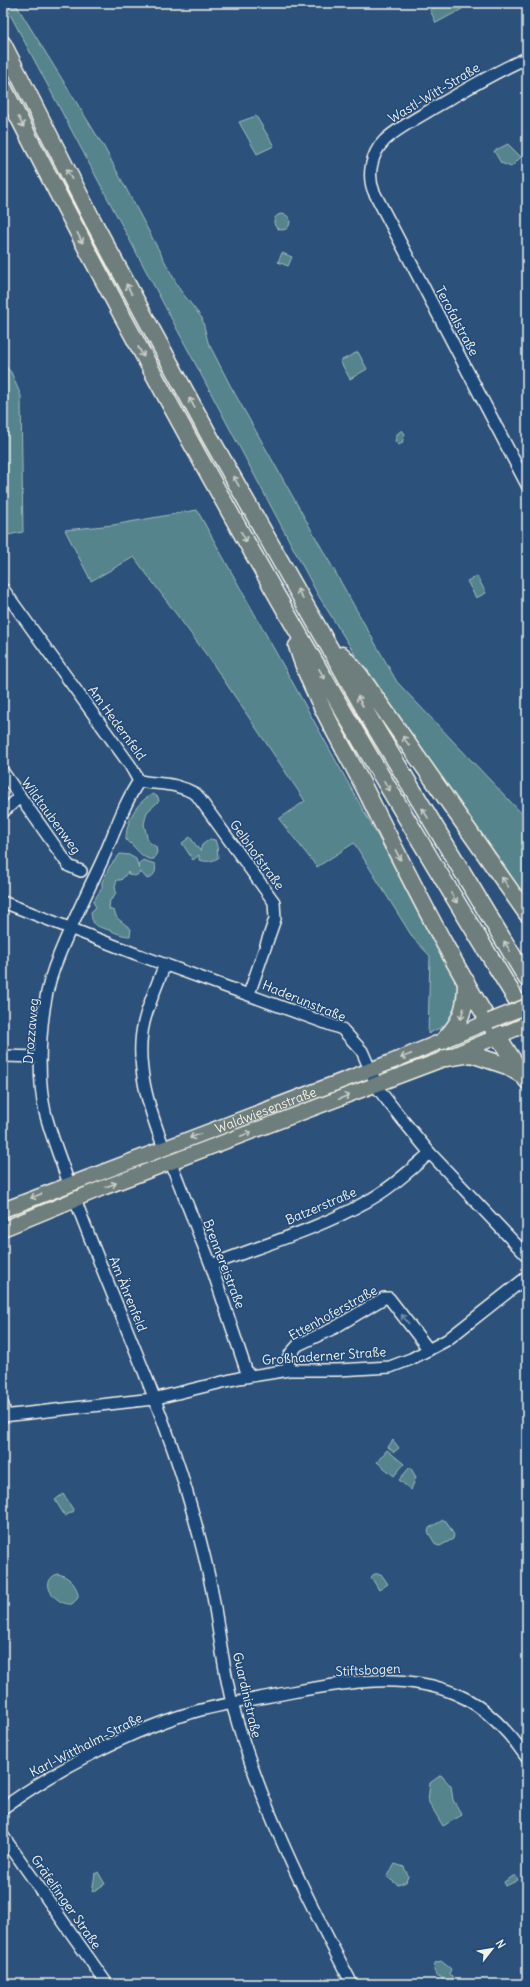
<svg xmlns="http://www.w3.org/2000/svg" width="530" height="1987" viewBox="0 0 530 1987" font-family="Delius,sans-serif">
  <rect width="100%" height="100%" fill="#2c517b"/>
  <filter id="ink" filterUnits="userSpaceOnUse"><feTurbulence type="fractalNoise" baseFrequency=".025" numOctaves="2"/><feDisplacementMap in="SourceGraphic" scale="8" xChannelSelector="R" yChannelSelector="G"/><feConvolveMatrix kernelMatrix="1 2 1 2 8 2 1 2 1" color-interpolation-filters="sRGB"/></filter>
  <g filter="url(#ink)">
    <path fill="#55848d" stroke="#a4baba" d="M4,3h11l89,144 76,143 22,28 6,24 22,43 167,297 130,137v84l-161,-231 -48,-77z
      M443,3h16l3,6 -26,14 -6,-13z
      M256,116l18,30 -17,8 -18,-32z
      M508,144l13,13 -10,10 -10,-4 -7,-12z
      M274 222a8 8 0 1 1 16 0a8 8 0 1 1-16 0Z
      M282,253l10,4 -4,9 -10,-4z
      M358,352l9,17 -17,10 -10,-18z
      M3,363l8,9 10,24 2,136 -20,4z
      M402,430l3,4 -3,9 -3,2 -4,-4 2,-7z
      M197,510l267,482 -13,30 -23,12 2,-78 -17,-18 -59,-95 -37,24 -38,-48 26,-18 -94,-140 -77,-104 -43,24 -26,-51 48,-5z
      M477,576l9,17 -10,5 -9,-17z
      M153,794l5,3 1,4 -12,11 -3,12 4,17 8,6 1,5 -3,7c-12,2 -18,-13 -28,-19 0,-19 10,-38 27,-46z
      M190,837l10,14 2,-6 8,-6 5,1 2,6 1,12c-7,4 -11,4 -19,2v-5l-6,5 -11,-17z
      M120,854l9,1 7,4 3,10 -1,-5 5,-4 12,4c2,7 -1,13 -8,15l-7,-8v2l-5,3 -6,-1 -1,-3 -7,8h-4l-2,6 1,6 -3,6 -3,2 -1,9 5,2 3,7 14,11 -1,7c-8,0 -13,-3 -21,-6 -12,-4 -17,-3 -18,-18l5,-5 -3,-5 9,-14v-6l8,-16z
      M488,1025l4,7 -58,25 -44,15 -1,-2c34,-13 66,-30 99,-45z
      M356,1079l2,5 -60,22 -6,6 -133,51 -3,-9z
      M58,1191l3,8 -58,24v-10z
      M393,1440l6,8 -5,4 -6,-5z
      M387,1450l17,14 -10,12 -17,-14z
      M410,1467l6,10 -5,13 -12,-10z
      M63,1494l11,17 -9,5 -10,-16z
      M443,1520l3,1 8,14 -1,4 -13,7 -4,-1 -8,-13 1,-4z
      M57,1574c11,1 22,13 21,24l-6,6c-15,2 -35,-21 -15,-30z
      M374,1574h7l7,10 -9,6 -8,-13z
      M441,1775l10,11 2,14 9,15 -19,11 -15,-25 2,-18z
      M395,1864l9,3 4,9 -2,6 -8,3 -11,-8z
      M98,1872l7,12 -13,8 3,-18z
      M515,1875l3,5 -12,6 -2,-4z
      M441,1961l10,8 -2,5 4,4v6h-6l-6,-7 -5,-2 -2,-5 1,-7z"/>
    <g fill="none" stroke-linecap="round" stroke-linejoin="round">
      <g stroke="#f4f1e8" stroke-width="14">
        <path id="minor" d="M527,58c-33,14 -63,33 -95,51 -13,8 -38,21 -48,32 -13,13 -17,35 -10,51l153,293
          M3,589l127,176 9,16
          M3,772l66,94 12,5
          M139,781c23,4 35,1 57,13l78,108 1,17 -26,75
          M3,812l17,-15
          M3,902l133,52 206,75 20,22 17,39 22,28 29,35 97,103
          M3,1056l37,1
          M164,1148c-15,-39 -30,-85 -20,-126 5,-20 14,-39 21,-58
          M171,1163l40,102 37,111
          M69,1184c-8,-24 -18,-48 -24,-72 -9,-40 -5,-106 9,-144 13,-35 30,-69 46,-103 13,-27 22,-59 39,-84
          M75,1199c34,92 76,181 106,274 12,39 23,78 31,118 7,38 11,78 21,116 27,97 72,188 119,277
          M211,1265c49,-19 107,-36 153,-62 25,-13 45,-32 66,-50
          M289,1370l-1,-11 3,-6 7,-8 36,-17 50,-30h5l40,52
          M3,1405l2,11
          M3,1416l150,-17 86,-21 50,-8h49l52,-3 21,-8 36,-19 80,-63
          M3,1808c52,-38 132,-80 194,-97 31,-8 64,-13 95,-19 54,-10 112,-20 164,2 29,12 54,39 71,64
          M3,1836l104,148"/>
      </g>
      <g stroke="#f4f1e8" stroke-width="17">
        <g id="major">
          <path id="s1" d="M3,1210l388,-148 99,-41"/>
          <path d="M3,1229l102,-42 341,-129 81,-34"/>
        </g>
      </g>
      <g stroke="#f4f1e8" stroke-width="19">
        <path id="highway" d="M3,44l91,179 116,214 160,282 157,260
          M3,87c161,318 337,627 524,930
          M297,646c15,50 46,99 69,145 49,98 99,199 161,290
          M342,655l17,19 168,240
          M443,1041c19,-20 23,-33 23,-60
          M446,1058l25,-4 36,12 15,9"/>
      </g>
      <use href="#minor" stroke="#1f4a7a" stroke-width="11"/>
      <use href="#major" stroke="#6d7e7c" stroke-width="14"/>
      <use href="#highway" stroke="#6d7e7c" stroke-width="16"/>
      <g stroke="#f4f1e8" stroke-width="17" stroke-linecap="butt">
        <path id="major-bridge" d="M490,1021l37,-15"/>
      </g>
      <use href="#major-bridge" stroke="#6d7e7c" stroke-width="14"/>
    </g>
    <defs><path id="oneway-shaft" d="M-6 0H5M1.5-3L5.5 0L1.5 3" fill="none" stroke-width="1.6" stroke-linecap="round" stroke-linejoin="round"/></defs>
    <g stroke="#cccec8">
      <use href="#oneway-shaft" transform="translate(21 122) rotate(63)"/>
      <use href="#oneway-shaft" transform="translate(69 174) rotate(-117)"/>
      <use href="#oneway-shaft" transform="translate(80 238) rotate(62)"/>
      <use href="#oneway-shaft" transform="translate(129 289) rotate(-118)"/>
      <use href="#oneway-shaft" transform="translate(141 352) rotate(61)"/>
      <use href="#oneway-shaft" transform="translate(192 403) rotate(-119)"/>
      <use href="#oneway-shaft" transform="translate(236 481) rotate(-120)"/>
      <use href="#oneway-shaft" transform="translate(244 537) rotate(61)"/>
      <use href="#oneway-shaft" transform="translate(300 594) rotate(-120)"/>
      <use href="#oneway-shaft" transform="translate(322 674) rotate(60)"/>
      <use href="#oneway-shaft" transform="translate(360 701) rotate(-119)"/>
      <use href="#oneway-shaft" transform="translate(406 741) rotate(-125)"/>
      <use href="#oneway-shaft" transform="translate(387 786) rotate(60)"/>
      <use href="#oneway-shaft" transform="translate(425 813) rotate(-121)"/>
      <use href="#oneway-shaft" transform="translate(398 855) rotate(63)"/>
      <use href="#oneway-shaft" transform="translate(505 882) rotate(-125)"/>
      <use href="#oneway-shaft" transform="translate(454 898) rotate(58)"/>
      <use href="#oneway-shaft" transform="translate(507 946) rotate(-122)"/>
      <use href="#oneway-shaft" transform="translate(462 1014) rotate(107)"/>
      <use href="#oneway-shaft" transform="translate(406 1056) rotate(158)"/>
      <use href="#oneway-shaft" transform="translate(344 1097) rotate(-21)"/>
      <use href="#oneway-shaft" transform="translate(246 1134) rotate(-21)"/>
      <use href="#oneway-shaft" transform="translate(195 1136) rotate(159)"/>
      <use href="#oneway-shaft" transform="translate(111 1185) rotate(-20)"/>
      <use href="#oneway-shaft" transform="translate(36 1196) rotate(158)"/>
    </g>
    <use stroke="#748da6" href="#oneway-shaft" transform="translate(405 1319) rotate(-128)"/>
  </g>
  <g text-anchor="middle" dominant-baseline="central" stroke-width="3" stroke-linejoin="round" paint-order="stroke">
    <g font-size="13" fill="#f4f1e8" stroke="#1f4a7a">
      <text transform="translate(434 93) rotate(-31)">Wastl-Witt-Straße</text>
      <text transform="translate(457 321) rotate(62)">Terofalstraße</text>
      <text transform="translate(117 723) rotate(54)">Am Hedernfeld</text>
      <text transform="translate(51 816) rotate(54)">Wildtaubenweg</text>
      <text transform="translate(257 855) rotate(54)">Gelbhofstraße</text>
      <text transform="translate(304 1001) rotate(22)">Haderunstraße</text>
      <text transform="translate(31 1031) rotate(-85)">Drozzaweg</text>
      <text stroke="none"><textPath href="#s1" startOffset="281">Waldwiesenstraße</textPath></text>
      <text transform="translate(321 1206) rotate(-23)">Batzerstraße</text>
      <text transform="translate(224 1264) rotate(69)">Brennereistraße</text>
      <text transform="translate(128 1294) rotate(68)">Am Ährenfeld</text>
      <text transform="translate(333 1313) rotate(-29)">Ettenhoferstraße</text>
      <text transform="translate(324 1356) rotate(-4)">Großhaderner Straße</text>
      <text transform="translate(368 1670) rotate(-3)">Stiftsbogen</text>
      <text transform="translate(247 1695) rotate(77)">Guardinistraße</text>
      <text transform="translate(86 1745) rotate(-27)">Karl-Witthalm-Straße</text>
      <text transform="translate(66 1902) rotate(55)">Gräfelfinger Straße</text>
    </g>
  </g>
  <rect width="530" height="1987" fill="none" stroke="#1f4a7a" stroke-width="16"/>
  <rect x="8" y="8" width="514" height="1971" fill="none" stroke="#f4f1e8" stroke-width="1.5" filter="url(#ink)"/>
  <g transform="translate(492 1949) rotate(59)" stroke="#1f4a7a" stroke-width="3" paint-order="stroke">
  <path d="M0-3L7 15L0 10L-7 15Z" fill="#f4f1e8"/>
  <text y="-6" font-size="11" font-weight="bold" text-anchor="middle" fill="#f4f1e8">N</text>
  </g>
</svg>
